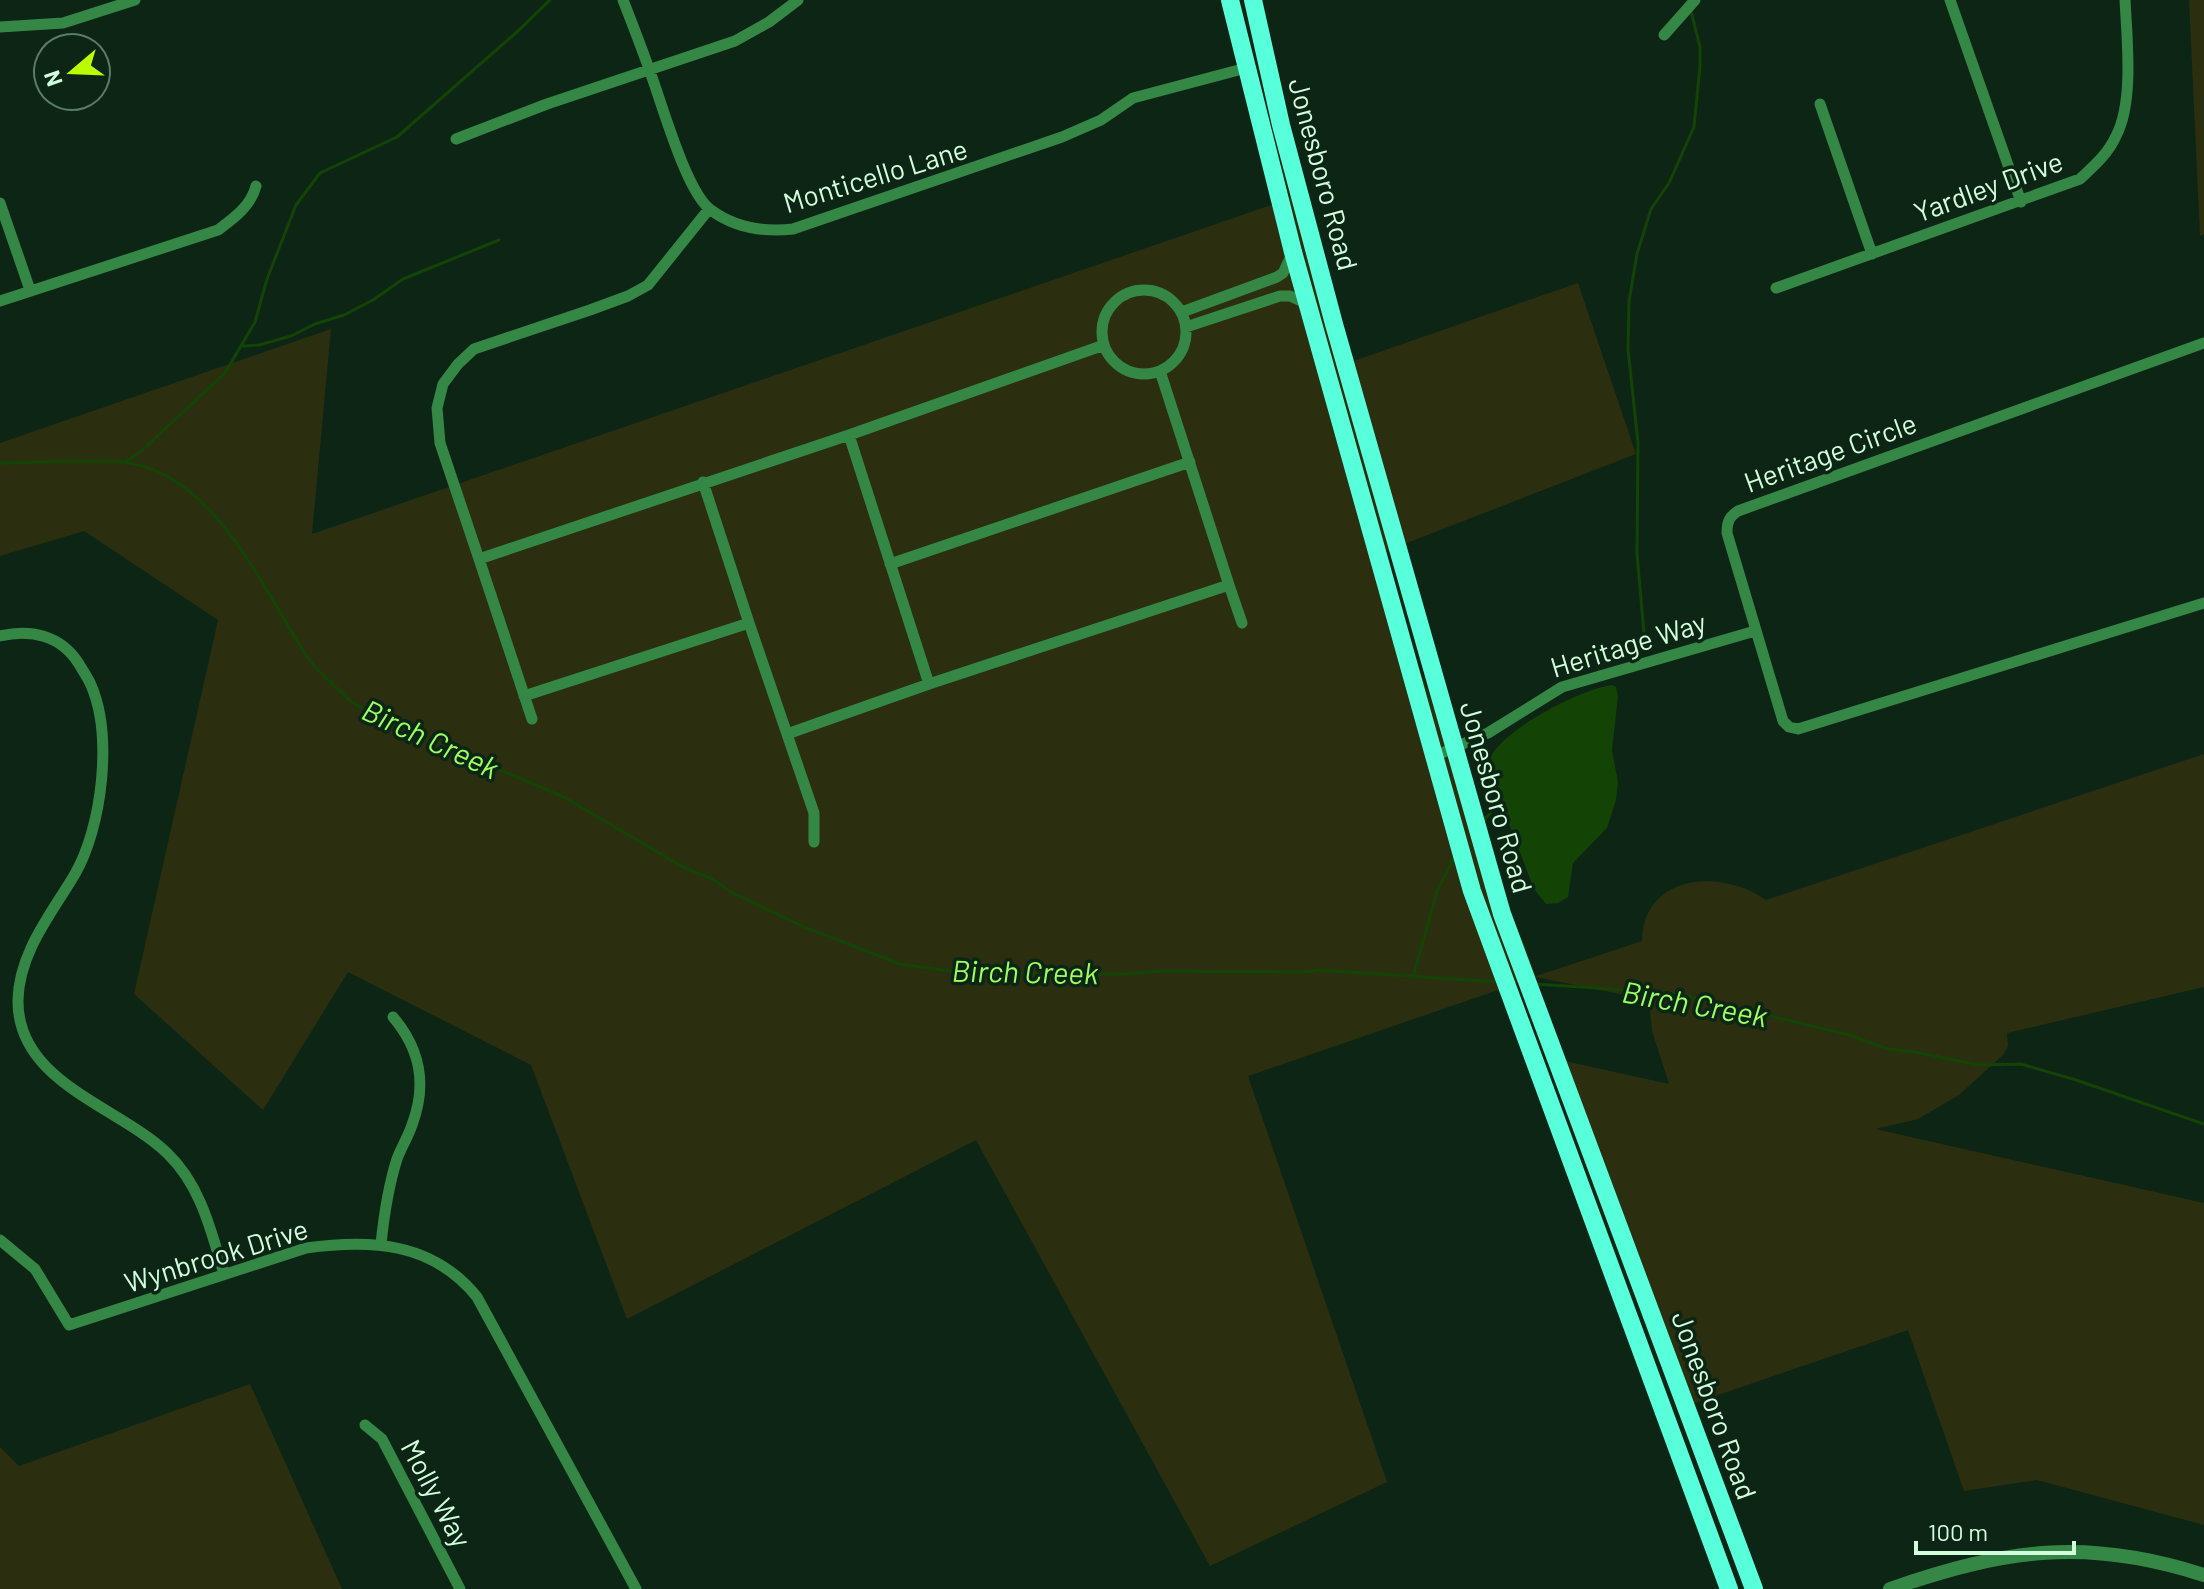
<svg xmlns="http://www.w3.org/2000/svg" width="2204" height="1589" viewBox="0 0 2204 1589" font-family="Barlow,sans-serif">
  <rect width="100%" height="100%" fill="#0d2515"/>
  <path fill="#2b2f0f" d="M2189,0h15v234l-4,2z
    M1292,198l50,167 236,-82 58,171 -260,101 160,421 106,-35c1,-67 79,-73 124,-41l438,-146v233l-197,46 1,13 -5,9 -44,40 -41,24 -43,10 329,74v322l-167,-45 -73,11 -56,-161 -222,76 -121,-345 104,23 -17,-53 -3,-31 -113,-23 -288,99 139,406 -177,84 -234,-426 -349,179 -96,-254 -183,-93 -85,138 -129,-116 84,-374 -134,-89 -84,25v-113l331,-114 -19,205z
    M250,1384l92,205h-342v-142l19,19z"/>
  <path fill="#134406" d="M1612,685l4,2 2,9 -6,54 6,32 -2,18 -9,28 -34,35 -5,34 -10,6 -12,1 -12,-15 -28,-73 -12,-38 -3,-22c15,-28 90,-67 121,-71z"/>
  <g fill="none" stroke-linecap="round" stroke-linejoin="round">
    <path stroke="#134406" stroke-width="3" d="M243,346l16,-1 32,-9 24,-12 29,-9 29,-15 30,-21 96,-39
      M125,462l14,-9 86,-80 30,-51 12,-43 29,-74 24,-32 77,-36 121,-106 32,-31
      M0,463c40,0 82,-4 122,-1 91,8 141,128 184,193l11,14 33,32 30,18 184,78 119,70 29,12 19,13 73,35 96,37 78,11 28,-3 30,2h90l34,-3 144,1 14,-2 182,12
      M1641,649l3,-16 -7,-79 1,-111 -10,-94 1,-48 8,-47 14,-45 18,-26 25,-56 6,-61v-19l-9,-36
      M1482,822l19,-20
      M1413,977l24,-86 18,-35
      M1535,984l138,9 177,42 38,14 27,3 64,13 42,-1 55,16 128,44"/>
    <path stroke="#358745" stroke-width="11" d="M623,0c9,23 18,46 26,69 12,31 37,124 62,141 24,18 54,22 82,19l269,-92 39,-17 32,-22 117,-31
      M1950,0l71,202
      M0,27l63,-4 72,-23
      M1664,35l31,-35
      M1820,104l52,150
      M456,139l91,-35 188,-63 34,-19 29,-22
      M0,203l30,87
      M1776,288l304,-109c14,-13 28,-25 36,-43 18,-34 11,-97 9,-136
      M1102 332a42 42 0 1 1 84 0a42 42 0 1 1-84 0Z
      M0,301l218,-71c16,-12 33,-24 38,-44
      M1182,312l95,-35 6,-4 10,-21
      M1186,327l94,-31h10l18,8
      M2204,343l-466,168c-9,6 -11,11 -11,22l56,188 6,6 9,2 406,-126
      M1104,345l-255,90 80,249 300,-99 -69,-214
      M479,559l-39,-116 -3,-35 6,-24 15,-20 16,-15 116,-39 38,-14 20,-11 61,-76
      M890,564l300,-102
      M1229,585l13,38
      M749,623l65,190v29
      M0,636c31,-7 61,-1 79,28 4,7 9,14 12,21 22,51 11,142 -16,189 -23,39 -56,78 -57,126 -1,83 101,106 150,154 33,32 43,77 56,120
      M524,696l225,-73 -46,-141
      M532,719l-53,-160 370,-124
      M787,734l142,-50
      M1435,756l53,-23 74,-46 193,-56
      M0,1240l35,29 34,56 237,-77c64,-9 127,-6 171,49l159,292
      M381,1244c3,-29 7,-57 16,-85 4,-11 11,-22 15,-34 15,-40 9,-75 -19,-108
      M365,1425l17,14 78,150"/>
    <path stroke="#358745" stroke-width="14" d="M1890,1589c115,-40 196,-52 314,-14"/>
    <path stroke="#58ffdb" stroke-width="18" d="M1230,0l63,252 179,639 257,698
      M1253,0l28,125 53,199 168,590 252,675"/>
  </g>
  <g text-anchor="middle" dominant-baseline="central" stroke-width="7" stroke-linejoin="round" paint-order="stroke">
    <g font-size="28" fill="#d1ffdd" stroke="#0d2515">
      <text transform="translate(1324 174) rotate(75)">Jonesboro Road</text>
      <text transform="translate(875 175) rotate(-17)">Monticello Lane</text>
      <text transform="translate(1988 186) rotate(-20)">Yardley Drive</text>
      <text transform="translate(1830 452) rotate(-20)">Heritage Circle</text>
      <text transform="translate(1628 644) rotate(-17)">Heritage Way</text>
      <text transform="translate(1497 797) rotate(74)">Jonesboro Road</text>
      <text transform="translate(216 1255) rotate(-17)">Wynbrook Drive</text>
      <text transform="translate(1715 1405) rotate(70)">Jonesboro Road</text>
      <text transform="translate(437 1493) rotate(62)">Molly Way</text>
    </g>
    <g font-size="30" font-style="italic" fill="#9bff5f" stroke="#0d2515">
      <text transform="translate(431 738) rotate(25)">Birch Creek</text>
      <text transform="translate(1025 971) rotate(1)">Birch Creek</text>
      <text transform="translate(1695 1003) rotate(10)">Birch Creek</text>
    </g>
  </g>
  <g transform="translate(72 72) rotate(251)"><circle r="38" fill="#0d2515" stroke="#5b7c65" stroke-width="2"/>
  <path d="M0-6L14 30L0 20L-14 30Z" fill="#bafc00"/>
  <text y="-12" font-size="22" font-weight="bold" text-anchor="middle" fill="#d1ffdd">N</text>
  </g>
  <path d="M1916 1541v12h158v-12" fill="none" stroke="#d1ffdd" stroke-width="4"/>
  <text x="1928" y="1541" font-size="24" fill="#d1ffdd" stroke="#0d2515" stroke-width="6" paint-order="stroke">100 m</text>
</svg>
